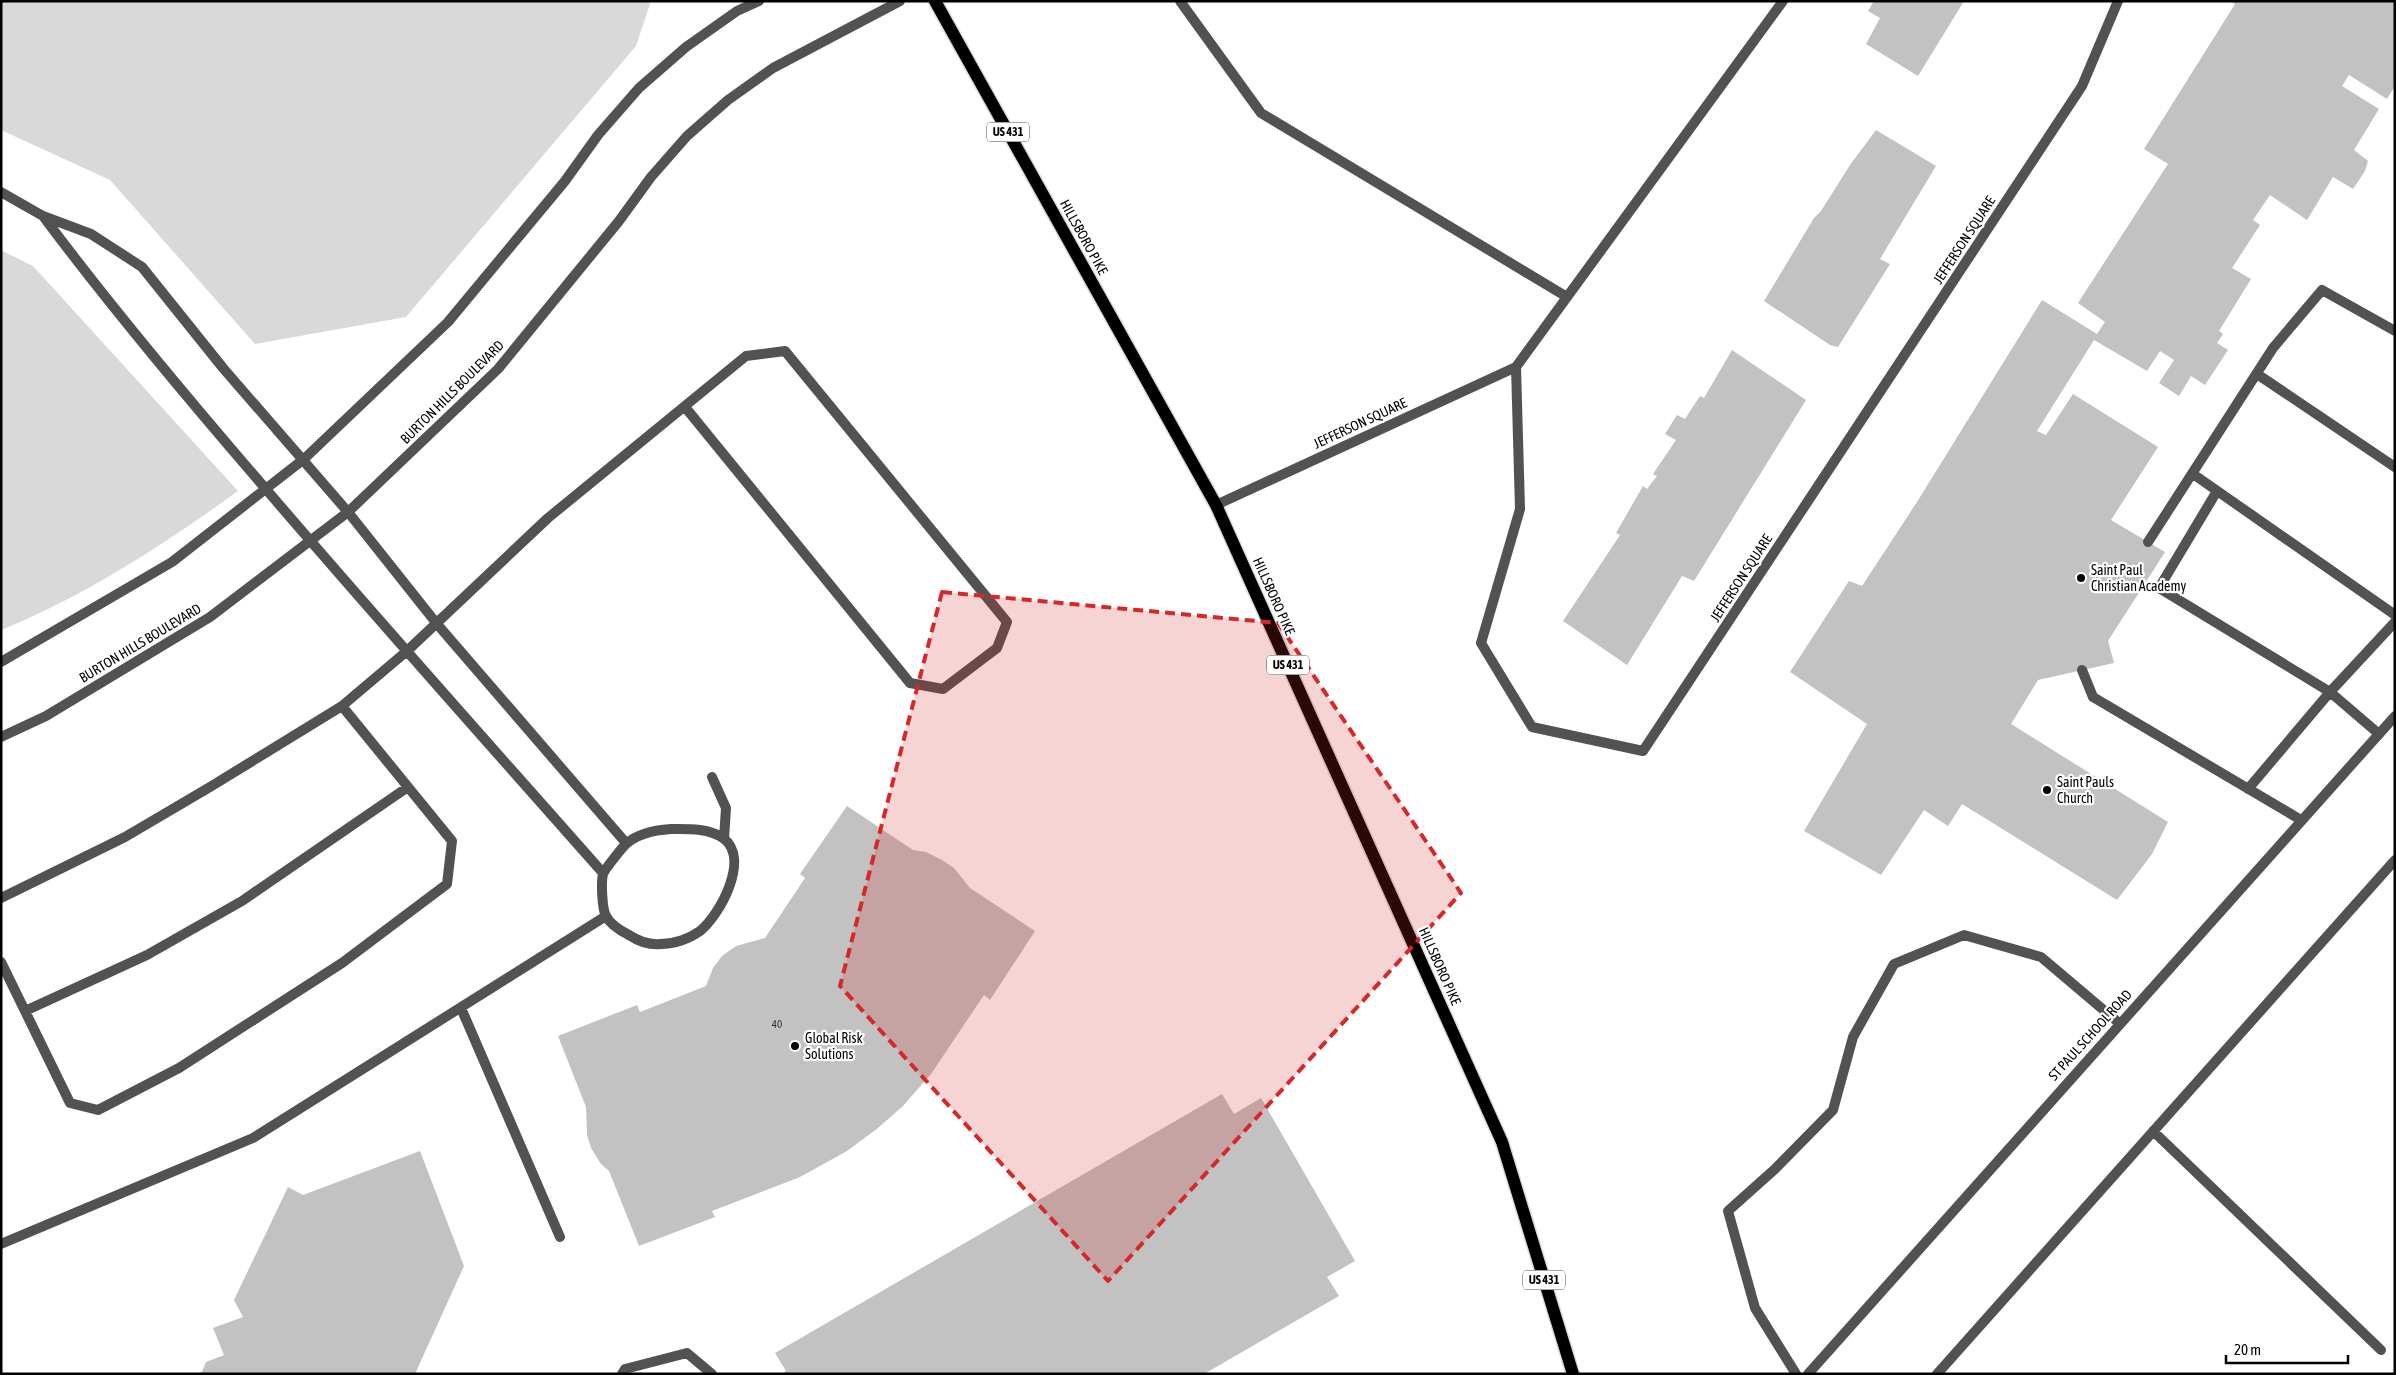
<svg xmlns="http://www.w3.org/2000/svg" width="2396" height="1375" viewBox="0 0 2396 1375" font-family="'Asap Condensed',sans-serif">
  <rect width="100%" height="100%" fill="#fff"/>
  <path fill="#d9d9d9" d="M1,1h650l-15,45 -230,271 -151,27 -145,-164 -109,-50z
    M1,250l32,16 205,225c-73,53 -153,105 -237,139z"/>
  <path fill="#c2c2c2" d="M1874,1h90l-46,75 -52,-32 14,-26 -12,-7z
    M2231,1h164v85l-8,13 -38,-24 -7,11 37,23 -25,41 14,11 -3,10 -12,18 -20,-12 -26,43 -37,-25 -17,25 7,5 -28,43 19,11 -32,52 4,3 -6,9 11,7 -23,35 -14,-9 -12,20 -20,-13 15,-23 -14,-9 -13,20 -53,-31 -57,91 9,4 27,-41 85,53 -47,73 54,32 -57,89 6,22 -76,17 -27,44 157,98 -16,32 -35,46 -155,-96 -14,22 -24,-16 -43,65 -77,-44 63,-107 -77,-52 59,-91 13,5 55,-84 125,-202 55,34 8,-12 -27,-19 90,-139 -24,-15 91,-145z
    M1876,130l60,36 -56,93 10,5 -52,83 -8,-2 -66,-44 50,-83 7,-7 29,-46z
    M1732,350l74,50 -112,181 -12,-5 -55,89 -64,-44 57,-86 -4,-2 27,-47 4,3 10,-13 -4,-2 23,-34 -11,-6 12,-19 8,4 15,-23 4,2z
    M847,806l66,44 13,2 16,8 12,8 16,20 65,43 -45,69 -6,-5 -53,79 -28,32 -25,22 -31,23 -47,26 -88,34 3,6 -76,29 -30,-75 -8,-7 -10,-16 -4,-13 -1,-28 -28,-71 79,-31 3,7 66,-26 7,-18 9,-12 14,-10 29,-8 40,-60 -5,-4z
    M1222,1094l12,20 27,-16 94,163 -28,16 12,19 -135,78h-423l5,-3 -11,-18z
    M420,1151l44,115 -49,108h-214l5,-12 18,-7 -11,-27 30,-11 -9,-17 54,-113 15,8z"/>
  <g fill="none" stroke-linecap="round" stroke-linejoin="round">
    <g stroke="#dbdbdb" stroke-width="15">
      <path id="primary" d="M935,1l281,504 286,637 71,232"/>
    </g>
    <path stroke="#525252" stroke-width="10" d="M1180,1l81,112 306,184
      M1,192l42,24 48,18 51,33 81,101 125,144 89,112 189,219
      M43,216c70,94 146,184 222,272 111,130 225,257 338,385
      M1516,367l4,142 -39,134 51,84 111,24 439,-665 36,-85
      M2257,374l138,93
      M2193,474l202,141
      M2217,491l-58,97 171,104 -82,97
      M1216,505l300,-138 267,-366
      M2148,542l125,-194 49,-58 73,41
      M2082,670l11,27 208,123
      M2379,734l-49,-42 65,-70
      M712,777l14,31 -2,31
      M671,829c17,0 37,-1 52,9 28,20 -3,77 -23,93 -11,8 -26,13 -39,13 -11,1 -23,-3 -32,-9 -8,-4 -19,-11 -23,-19 -4,-7 -5,-34 -3,-42 2,-5 18,-25 23,-30 12,-11 30,-14 45,-15z
      M1,898l124,-61 85,-50 132,-81 65,-55 141,-133 198,-162 39,-5 222,271 -10,26 -54,41 -33,-6 -225,-276
      M1,962l69,141 28,7 81,-42 163,-105 105,-79 5,-43 -110,-135
      M461,1008l99,229
      M25,1011l122,-56 95,-54 166,-114
      M2153,1131l228,219
      M1,1244l252,-106 353,-222
      M622,1374l3,-5 62,-16 25,21
      M1796,1374l-41,-66 -27,-97 47,-42 58,-59 20,-73 41,-73 70,-29 77,22 78,66
      M1937,1374l458,-514"/>
    <path stroke="#525252" stroke-width="10" d="M1,662l171,-100 132,-103 144,-137 117,-141 33,-46 41,-47 47,-41 51,-36 22,-10
      M1,737l45,-21 164,-99 138,-105 150,-143 121,-148 32,-44 36,-41 41,-36 45,-32 127,-67
      M1808,1374l587,-658"/>
    <use href="#primary" stroke="#000" stroke-width="12"/>
  </g>
  <path fill="#d62828" fill-opacity="0.2" stroke="#d62828" stroke-width="4" stroke-dasharray="10 6" stroke-linejoin="round" d="M942,592l336,31 183,270 -353,388 -268,-295z"/>
  <g fill="#000" stroke="#fff" stroke-width="2">
    <circle cx="2081" cy="578" r="5"/>
    <circle cx="2047" cy="790" r="5"/>
    <circle cx="795" cy="1046" r="5"/>
  </g>
  <g text-anchor="middle" dominant-baseline="central" stroke-width="4.5" stroke-linejoin="round" paint-order="stroke">
    <g font-size="11" fill="#303030">
      <text x="777" y="1024">40</text>
    </g>
    <g fill="#fff" stroke="#4c4c4c" stroke-width="1">
      <rect x="987" y="122.5" width="42" height="19" rx="4"/>
      <rect x="1267" y="655.5" width="42" height="19" rx="4"/>
      <rect x="1523" y="1270.5" width="42" height="19" rx="4"/>
    </g>
    <g font-size="12" font-weight="bold" fill="#000">
      <text x="1008" y="132">US 431</text>
      <text x="1288" y="665">US 431</text>
      <text x="1544" y="1280">US 431</text>
    </g>
    <g font-size="14" fill="#000" stroke="#fff">
      <text transform="translate(1084 237) rotate(61)">HILLSBORO PIKE</text>
      <text transform="translate(1964 240) rotate(-57)">JEFFERSON SQUARE</text>
      <text transform="translate(452 392) rotate(-45)">BURTON HILLS BOULEVARD</text>
      <text transform="translate(1360 423) rotate(-25)">JEFFERSON SQUARE</text>
      <text transform="translate(1741 578) rotate(-57)">JEFFERSON SQUARE</text>
      <text transform="translate(1274 596) rotate(66)">HILLSBORO PIKE</text>
      <text transform="translate(140 643) rotate(-31)">BURTON HILLS BOULEVARD</text>
      <text transform="translate(1440 966) rotate(66)">HILLSBORO PIKE</text>
      <text transform="translate(2090 1035) rotate(-48)">ST PAUL SCHOOL ROAD</text>
    </g>
    <g font-size="14" fill="#000" stroke="#fff" text-anchor="start">
      <text x="2091" y="570">Saint Paul<tspan x="2091" dy="16">Christian Academy</tspan></text>
      <text x="2057" y="782">Saint Pauls<tspan x="2057" dy="16">Church</tspan></text>
      <text x="805" y="1038">Global Risk<tspan x="805" dy="16">Solutions</tspan></text>
    </g>
  </g>
  <rect width="2396" height="1375" fill="none" stroke="#000000" stroke-width="5"/>
  <path d="M2226 1355v8h122v-8" fill="none" stroke="#000000" stroke-width="2.5"/>
  <text x="2234" y="1355" font-size="15" fill="#000000" stroke="#ffffff" stroke-width="4" paint-order="stroke">20 m</text>
</svg>
